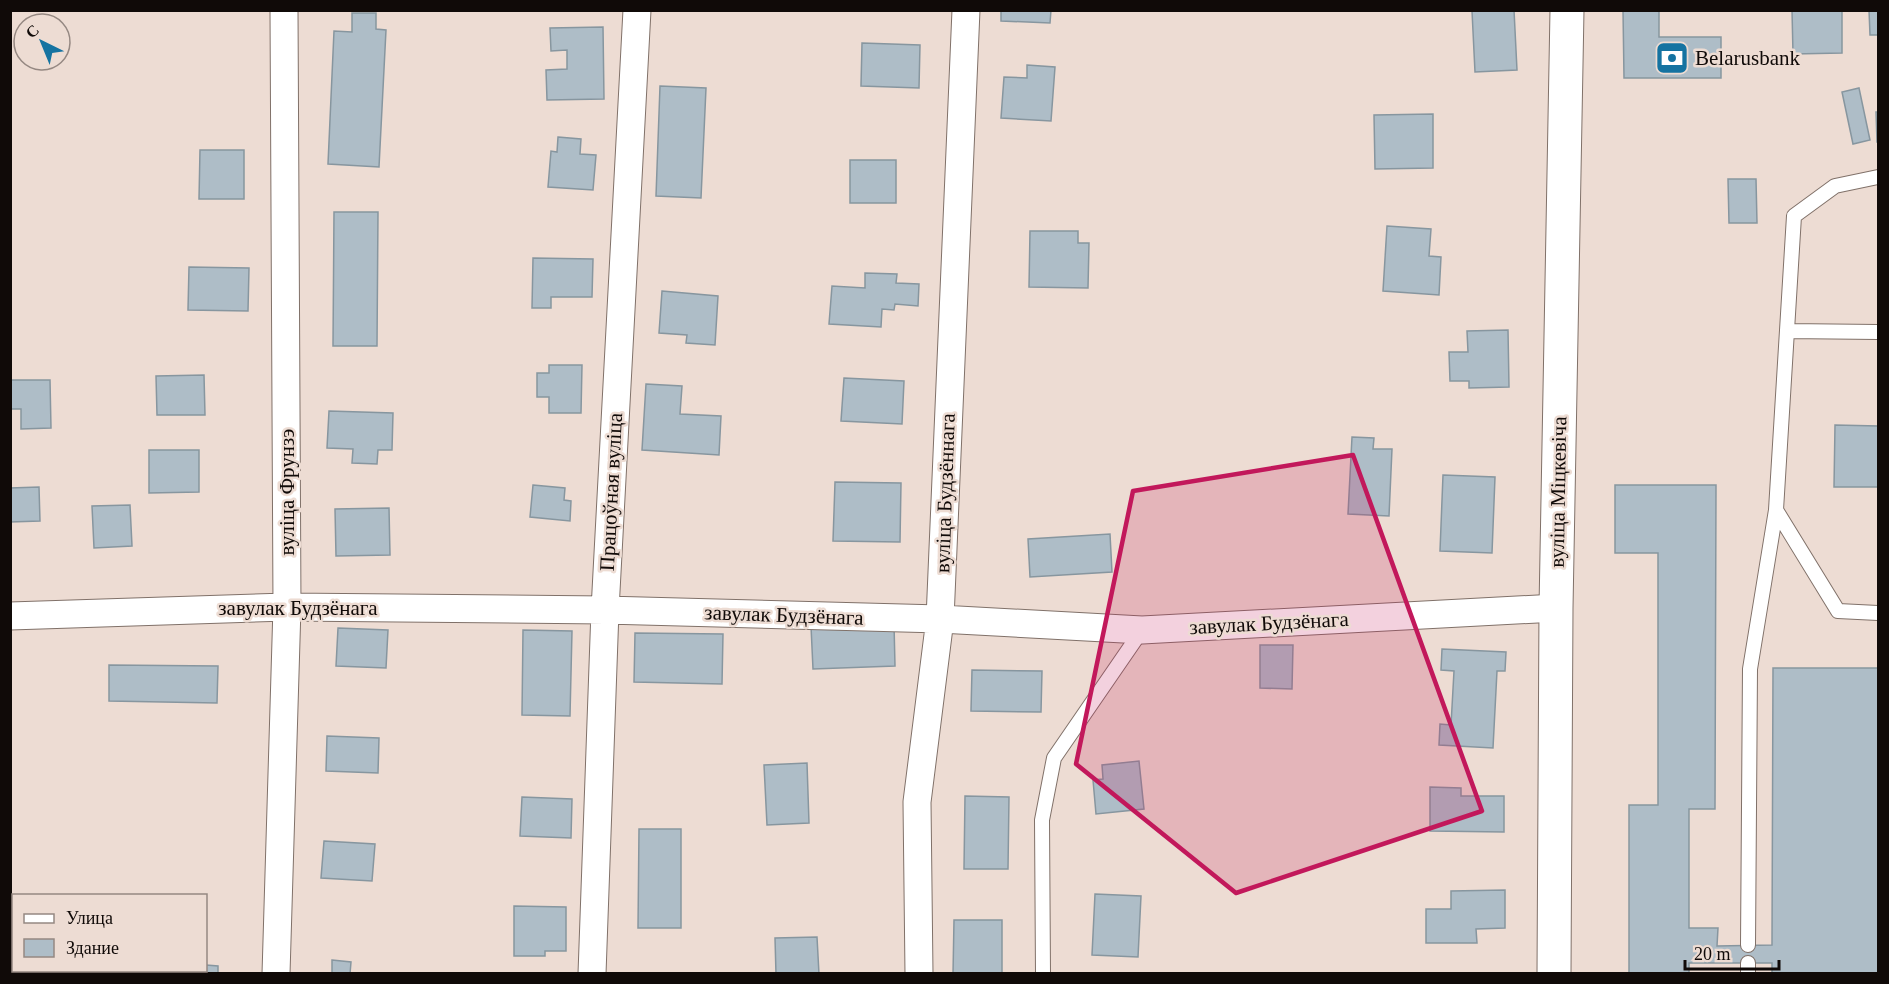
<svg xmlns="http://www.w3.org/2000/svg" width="1889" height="984" viewBox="0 0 1889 984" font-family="'Times New Roman',serif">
  <rect width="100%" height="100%" fill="#eddcd3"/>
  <path fill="#aebdc7" stroke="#87969f" stroke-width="1.5" d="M1001,10h50l-1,13 -49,-2z
    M1514,10l3,60 -42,2 -3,-61z
    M1623,10h36v27h62v41h-97z
    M1792,10h50v43l-49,1z
    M1869,10h9v25h-8z
    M352,13h24v16l10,1 -7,137 -51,-3 6,-133 18,1z
    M603,27l1,72 -57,1 -1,-30 21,-1v-19l-16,1 -1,-23z
    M862,43l58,2 -1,43 -58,-2z
    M1027,65l28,2 -4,54 -50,-3 3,-41 23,1z
    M660,86l46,2 -5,110 -45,-2z
    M1859,88l11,52 -17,4 -11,-52z
    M1876,112h2v30h-1z
    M1433,114v54l-58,1 -1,-54z
    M558,137l23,2 -1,15 16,1 -3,35 -45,-3 3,-36 6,1z
    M200,150h44v49h-45z
    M850,160h46v43h-46z
    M1728,179h28l1,44h-28z
    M334,212h44l-1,134h-44z
    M1387,226l44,3 -2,27 12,1 -2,38 -56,-4z
    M1030,231h48v12h11l-1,45 -59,-1z
    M533,258l60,1 -1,38h-41v11h-19z
    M189,267l60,1 -1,43 -60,-1z
    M865,273l32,1 -1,9 23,1 -1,22 -23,-2 -1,6 -12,-1 -1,18 -52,-3 3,-38 33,2z
    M662,291l56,5 -3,49 -29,-2 1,-8 -28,-2z
    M1508,330l1,57 -40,1v-7h-19l-1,-29h19l-1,-21z
    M549,365h33l-1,48h-32v-16h-12v-24h12z
    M204,375l1,40h-48l-1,-39z
    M844,378l60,3 -2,43 -61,-3z
    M10,380h40l1,48 -30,1v-20h-11z
    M646,384l36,2 -2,28 41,2 -2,39 -77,-5z
    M329,411l64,2 -1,37h-14l-1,14 -25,-1 1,-14 -26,-1z
    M1835,425l43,1v61h-44z
    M1352,437l22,1 -1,11h19l-3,67 -41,-2z
    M149,450h50v42l-50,1z
    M1443,475l52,2 -3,76 -52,-2z
    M835,482l66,1 -1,59 -67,-1z
    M533,485l32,3 -1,12 7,1 -1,20 -40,-4z
    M1615,485h101l-1,324h-26v119h29l-1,18 55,-1 1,-277h105v306h-106v-11h-83v11h-60v-169h29v-252h-43z
    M39,487l1,34 -30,1v-34z
    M130,505l2,41 -38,2 -2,-42z
    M389,508l1,47 -54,1 -1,-47z
    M1110,534l2,38 -82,5 -2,-38z
    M894,624l1,42 -82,3 -2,-43z
    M338,628l50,2 -2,38 -50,-2z
    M523,630l49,1 -2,85 -48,-1z
    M635,633l88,1 -1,50 -88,-2z
    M1260,645h33l-1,44 -32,-1z
    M1442,649l64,3 -1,19h-8l-4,77 -54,-3 1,-21 11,1 3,-54 -13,-1z
    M109,665l109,1 -1,37 -108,-2z
    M972,670l70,1 -1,41 -70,-1z
    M327,736l52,2 -1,35 -52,-2z
    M1139,761l5,48 -48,5 -3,-34 10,-1 -1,-14z
    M807,763l2,60 -42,2 -3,-60z
    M1430,787l31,1v8h43v36l-74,-1z
    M965,796l44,1 -1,72h-44z
    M522,797l50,2 -1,39 -51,-2z
    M639,829h42v99h-43z
    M324,841l51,3 -3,37 -51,-3z
    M1505,890v38l-29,1 1,14h-51v-34h25v-18z
    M1095,894l46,2 -3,61 -46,-2z
    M514,906l52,1v44h-21v5h-31z
    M954,920h48v54h-49z
    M817,937l2,37h-43l-1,-36z
    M332,960l19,2 -1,12h-34l16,-1z
    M206,965l12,1v8h-131v-4h119z"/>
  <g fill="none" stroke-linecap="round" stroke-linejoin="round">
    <g stroke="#807169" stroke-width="16">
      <path id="service" d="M1878,177l-43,9 -41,30 -18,294 62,101 40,2
        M1787,331l91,1
        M1748,945l2,-276 26,-159
        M1043,974l-1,-154 12,-62 88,-128
        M1748,974v-11"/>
    </g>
    <g stroke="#807169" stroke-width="29">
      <path id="minor" d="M10,616l277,-9 318,3 335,9 202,11 414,-22
        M276,974l11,-367 -3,-597
        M592,974l13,-364 32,-600
        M919,974l-2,-172 23,-183 26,-609"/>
    </g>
    <g stroke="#807169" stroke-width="35">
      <path id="tertiary" d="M1554,974l2,-366 11,-598"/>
    </g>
    <use href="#service" stroke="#fff" stroke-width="14"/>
    <use href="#minor" stroke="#fff" stroke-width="27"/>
    <use href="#tertiary" stroke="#fff" stroke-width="33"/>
  </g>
  <path fill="#c2185b" fill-opacity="0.2" stroke="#c2185b" stroke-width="4.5" stroke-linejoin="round" d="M1353,455l129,356 -246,82 -160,-129 57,-273z"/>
  <defs>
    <g id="bank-square" transform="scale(1.725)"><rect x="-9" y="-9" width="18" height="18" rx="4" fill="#1573a1" stroke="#eddcd3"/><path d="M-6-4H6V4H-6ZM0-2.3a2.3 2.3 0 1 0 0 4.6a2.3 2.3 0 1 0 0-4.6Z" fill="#fff"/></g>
  </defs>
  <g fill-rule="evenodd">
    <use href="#bank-square" x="1672" y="58"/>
  </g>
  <g text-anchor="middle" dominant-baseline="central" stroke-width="5" stroke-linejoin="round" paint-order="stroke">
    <g font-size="21" fill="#100a08" stroke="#eddcd3" text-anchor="start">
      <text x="1695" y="58">Belarusbank</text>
    </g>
    <g font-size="21" fill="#100a08" stroke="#eddcd3">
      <text transform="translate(287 492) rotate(-90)">вуліца Фрунзэ</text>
      <text transform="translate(611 492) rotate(-87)">Працоўная вуліца</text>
      <text transform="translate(1558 492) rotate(-89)">вуліца Міцкевіча</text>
      <text transform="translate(945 493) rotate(-88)">вуліца Будзённага</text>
      <text x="298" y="608">завулак Будзёнага</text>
      <text transform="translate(784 615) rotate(2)">завулак Будзёнага</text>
      <text transform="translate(1269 623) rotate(-3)">завулак Будзёнага</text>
    </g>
  </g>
  <rect width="1889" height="984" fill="none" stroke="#100a08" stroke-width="24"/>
  <rect x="12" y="894" width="195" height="78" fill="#eddcd3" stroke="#958882" stroke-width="1.5"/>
  <rect x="24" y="914" width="30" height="9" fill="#ffffff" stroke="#958882" stroke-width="1.5"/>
  <text x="66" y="924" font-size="18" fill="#100a08">Улица</text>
  <rect x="24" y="939" width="30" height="18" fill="#aebdc7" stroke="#958882" stroke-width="1.5"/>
  <text x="66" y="954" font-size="18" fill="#100a08">Здание</text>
  <g transform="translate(42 42) rotate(317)"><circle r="28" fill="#eddcd3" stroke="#958882" stroke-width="1.5"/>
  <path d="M0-4.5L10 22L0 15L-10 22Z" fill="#1573a1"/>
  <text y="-9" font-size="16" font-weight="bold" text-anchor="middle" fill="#100a08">С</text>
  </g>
  <path d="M1685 960v9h94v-9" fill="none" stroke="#100a08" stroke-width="3"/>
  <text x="1694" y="960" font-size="18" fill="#100a08" stroke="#eddcd3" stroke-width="4.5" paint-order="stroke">20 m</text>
</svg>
